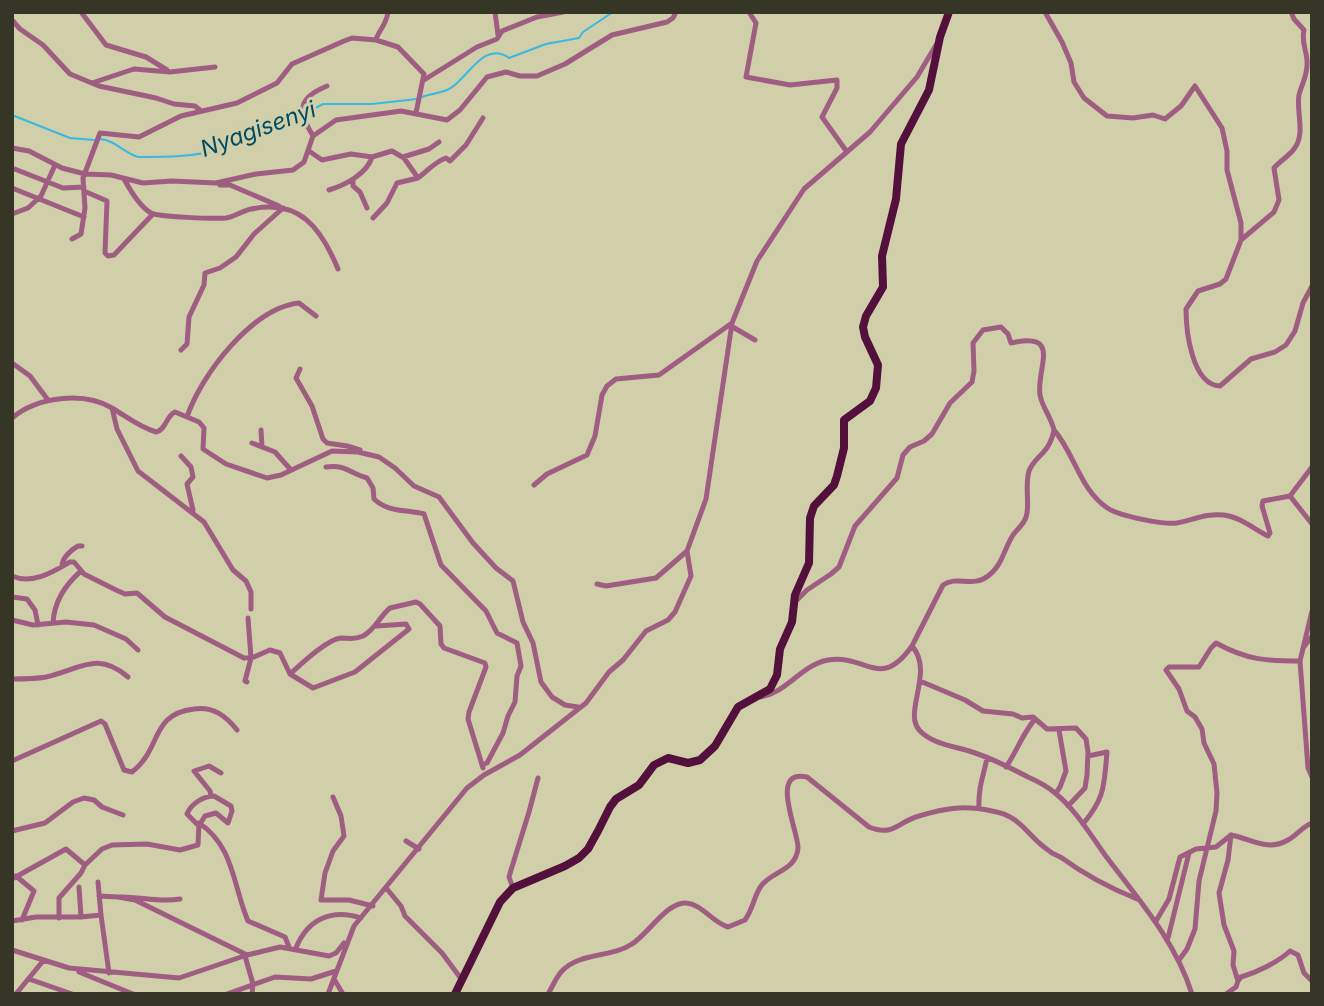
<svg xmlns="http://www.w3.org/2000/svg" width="1324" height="1006" viewBox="0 0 1324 1006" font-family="Inter,sans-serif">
  <rect width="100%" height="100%" fill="#d0cfaa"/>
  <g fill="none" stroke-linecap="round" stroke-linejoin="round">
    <path stroke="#39b8e4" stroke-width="2" d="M422,97c9,-3 19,-4 27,-8 17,-8 35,-50 60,-31l37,-14 33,-6 4,-6 30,-20
      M306,113l17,-9h49l45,-5
      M12,115l58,23 24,2
      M100,139c15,1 24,14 38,18 26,0 58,0 82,-8 28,-11 53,-25 82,-33"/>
    <path stroke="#9e5d81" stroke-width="5" d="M81,12l25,33 40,12 21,13
      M495,12l3,23
      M749,12l7,11 -10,54 44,8 47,-5v8l-15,29 25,35
      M1045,12l17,30 9,21 3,19 10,16 23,18 26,2 20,-3 12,4 16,-13 14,-20 27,42 5,23v19l14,53v17l-15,39 -6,5 -22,7 -12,18c0,22 6,76 34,77l31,-27 24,-7 11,-7 9,-14 8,-28 9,-17
      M12,20l8,9 23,16 27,29 29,12 57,12 18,6 21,2 6,5
      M376,40c2,-9 10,-14 12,-28
      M424,80l53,-33 20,-8 5,-8 35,-14 26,-5
      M92,83l42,-14 36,3 45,-5
      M313,136c-16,-26 -15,-38 14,-50
      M12,148l17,3 33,17 23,6 26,1 32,8 29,-2 44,2 40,-9 37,-4 11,-8 9,-26 23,-16 65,-9 46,9 13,-10 27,-33 19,-5 14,4h17l28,-12 47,-29 55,-13 6,-4 3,-6
      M309,151l13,9 29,-6 21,3 20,-6 12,7 14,20 -21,5 -10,20 -14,15
      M403,157l26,-8 10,-7
      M12,168l51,20 21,-1
      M418,178c10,-7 16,-16 28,-20l4,3 16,-16 17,-27
      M124,179c6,11 16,28 27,34 8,4 64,6 75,5 8,-1 16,-7 25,-9 49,-10 70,19 87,60
      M353,179v7l7,6 7,16
      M220,185h10l49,21
      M12,188l72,29
      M329,190c16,-5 38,-16 43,-33
      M84,191l23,10 -2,52 3,3 6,-1 39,-41
      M12,214l16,-6 13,-12 14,-31
      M72,239l9,-5 4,-26 -2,-30 17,-45 39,4 42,-21 56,-13 40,-20 15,-19 52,-23 8,-3 24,2 22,7 26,27 -8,39
      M1241,240l33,-28 5,-12 -5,-32c6,-7 15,-12 20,-19 12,-15 2,-37 5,-54 3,-12 9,-20 8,-33 0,-12 -6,-18 -3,-32l-10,-11 -3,-7
      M731,326l24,14
      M181,350l6,-6 2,-27 15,-32 1,-12 15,-5 16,-11 18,-23 29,-26
      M12,363l18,13 18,24
      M300,369l-4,9 16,28 11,33 4,4 20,3 13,4
      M112,408l5,21 21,42 66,51 29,48 13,11 5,11v17
      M187,417c14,-42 65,-109 112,-114l17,13
      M12,418c25,-21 71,-27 100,-10 15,9 27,19 44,24 10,-2 10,-16 19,-20l24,10 5,6 -1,21 23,15 41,14 14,-3 51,-24 26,1 21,5 16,11 19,18 25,11 34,46 23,25 17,13 10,41 10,21 8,39 11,15 13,8 13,2
      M261,430l1,17
      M252,443l23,9 16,18
      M181,456l10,11 2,10 -6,7 6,26
      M326,467c19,-3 23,6 41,11l6,10 1,11c15,14 32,10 50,15l17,51 45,46 11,22 20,10 4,23 -4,10 -2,26 -7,14 -5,17 -16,30 -5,2
      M534,485l13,-11 40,-19 8,-19 7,-41 5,-9 9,-7 43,-4 73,-52
      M1290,496l22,28
      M62,566c0,-8 9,-16 16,-20h4
      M12,576c20,9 41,-4 58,-14h4l10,12 32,16 9,4 12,-1 28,24 79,41 10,-1 16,-7 10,3 10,21 23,14 42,-16 54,-43 -3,-5 -29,2
      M597,584l9,2 50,-8 31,-27
      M12,597l15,2 8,11 3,15
      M795,602l12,-12 24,-16 8,-7 16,-41 42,-48 6,-23 7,-8 14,-6 8,-7 18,-31 22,-21 2,-11 -1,-28 10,-13 18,-3 7,7 3,9c52,-12 25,25 29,52 2,12 11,22 14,35
      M12,620l21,5 33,-3 28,3 32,14 12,11
      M53,623c1,-22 12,-38 28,-52
      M912,646l31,-61c14,-10 30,3 45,-9 14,-10 16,-27 25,-41 5,-7 13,-12 14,-22 2,-14 -2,-28 2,-42 6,-16 20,-16 25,-41 21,24 26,61 55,79 11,7 55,16 68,14 16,-3 30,-10 47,-8 16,2 30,14 44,21l2,-3 -8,-27 1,-5 27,-5 22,-29
      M1303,648l9,-12
      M1300,661l8,107 4,9
      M290,674c10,-9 37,-35 51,-36 8,0 13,2 22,-2 13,-7 16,-19 27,-28l26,-6 4,2 20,22 1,18 3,4 41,15 1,4 -17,45 -1,7 15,49
      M12,679c11,0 23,0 34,-2 33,-7 51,-27 82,0
      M920,681l45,19 18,11 30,3 9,4 11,-1 14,12 29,-1 10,11 2,13 -1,23 -2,13 -17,18
      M247,682l-2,-1 6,-23 -3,-40
      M760,697c27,-4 41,-32 68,-37 39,-6 52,31 84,-14 23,26 -10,67 8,85 13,13 33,15 49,20 20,6 40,16 59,26 9,4 19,9 27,16 20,16 35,41 50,62 33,44 70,85 87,139
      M12,761l89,-40 4,3 19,46 8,2c30,-23 18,-58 62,-63 19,-3 32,7 43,21
      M1006,767c11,-16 17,-34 29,-48
      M1056,793l4,-6 6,-16 -7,-41
      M211,796l-1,-5 -16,-20 15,-5 12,7
      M333,797l8,19 3,20 -11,15 -8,22 -4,27h28l24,6
      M979,809c-1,-21 4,-31 8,-51
      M197,824l-10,-10c4,-10 16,-18 27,-18l17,10 1,5 -4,12 -12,-10 -11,3 -5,8
      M1083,824c22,-26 21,-38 24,-72l-19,4
      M12,831l33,-8 28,-21 11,-4 10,2 8,7 21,8
      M1231,835c21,4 36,17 57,5 9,-5 14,-13 24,-17
      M406,841l13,8
      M16,876l18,15 -12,29
      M12,879l54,-30 19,16 17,-16 10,-4 35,-1 33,6 18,-5 1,-22c35,23 34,63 49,98l37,16 4,10
      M98,882l3,33
      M513,888l-4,-11 2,-7 18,-58 9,-34
      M387,889l14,17 4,10 37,37 20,27
      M99,896l19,1
      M180,899c-22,4 -41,-3 -62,-2l17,3 112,55
      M81,917l20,-2 8,58
      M59,918v-20l22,-25 4,-8
      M12,921l24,-4h45l-2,-30
      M1156,921l13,-22 11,-42 16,-8 20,-2 15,-12
      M1168,938l21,-85
      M296,948c11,-28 35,-40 65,-30
      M12,950l57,18 110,10 68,-23 33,-8 49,9 7,-3 8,-10
      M245,956l8,28 -1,10
      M1179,960l8,-11 8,-20 4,-48 17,-70 1,-18 -3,-29 -10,-21 -2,-14 -7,-12 -8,-6 -8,-22 -13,-19 3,-3h30l12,-19 5,-5c31,17 50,18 84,18l12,-50
      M79,972l54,22
      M29,979l43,15
      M334,979l9,15
      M1238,981l3,-4c17,-5 37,-15 49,-26l8,4 6,18 8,8
      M16,994l27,-33
      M227,994l48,-17 36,2 25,-8
      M328,994l26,-68 113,-138 17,-13 36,-20 66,-52 23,-31 14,-12 23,-29 22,-11 7,-8 16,-36 -4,-25 19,-52 26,-176 25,-62 47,-72 66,-57 47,-55 19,-32
      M548,994c5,-8 8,-17 14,-23 18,-19 49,-13 70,-27 15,-9 36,-43 54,-41 16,1 26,19 42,24l17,-7c8,-11 9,-24 16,-34 11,-15 35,-15 37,-38 1,-15 -30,-80 9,-71l62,50c25,10 28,-5 50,-11 27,-8 45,-11 73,-5 30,5 34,24 56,39 4,4 9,5 14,8 23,17 48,30 75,41
      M1226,994l10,-7 2,-6 -5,-16 1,-14 -10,-26 -5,-32 9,-33 3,-25"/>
    <path stroke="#54103c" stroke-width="8" d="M455,994l45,-92 13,-14 52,-22 14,-8 9,-9 10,-18 12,-24 6,-8 23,-14 15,-20 14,-7 20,5 12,-3 15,-14 23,-39 32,-18 7,-14 3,-26 12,-27 3,-27 14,-32 1,-45 4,-12 20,-21 3,-9 7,-28v-28l26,-19 6,-13 2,-23 -13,-28 -2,-10 3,-11 17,-29 -1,-31 14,-57 5,-55 28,-54 11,-53 9,-25"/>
  </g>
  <g text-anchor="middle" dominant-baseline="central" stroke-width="6" stroke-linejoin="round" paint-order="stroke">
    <g font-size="23" font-style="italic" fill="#004b61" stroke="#d0cfaa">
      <text transform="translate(258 129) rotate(-20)">Nyagisenyi</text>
    </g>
  </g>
  <rect width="1324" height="1006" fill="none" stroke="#363627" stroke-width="28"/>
</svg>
